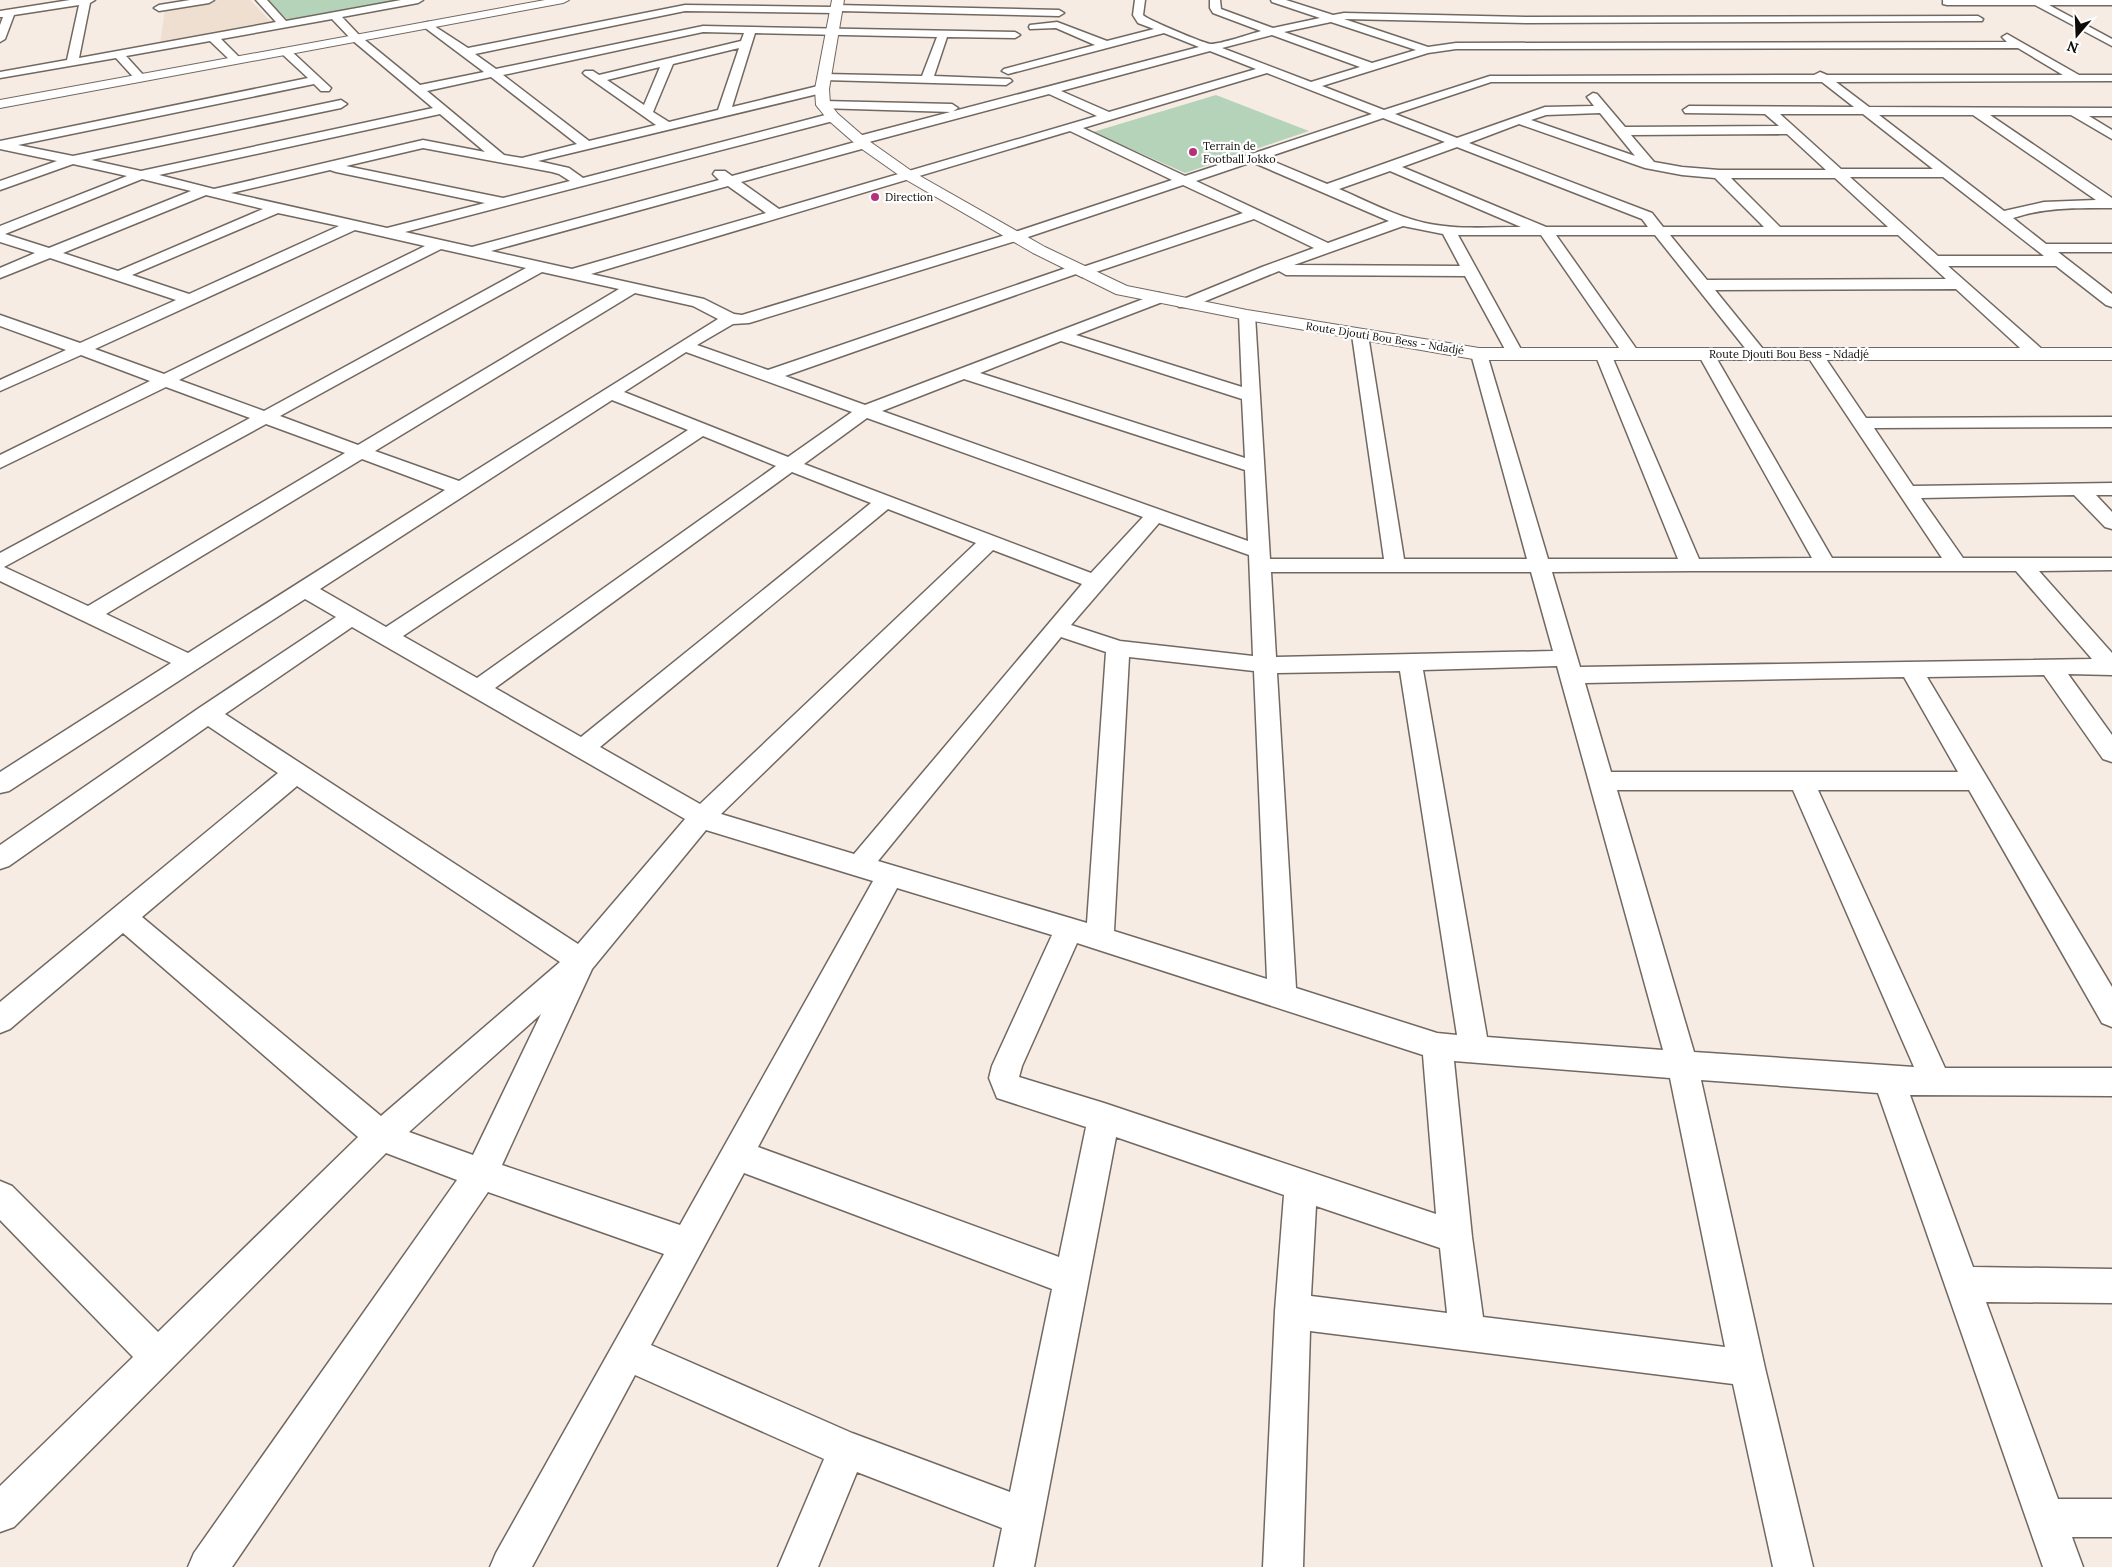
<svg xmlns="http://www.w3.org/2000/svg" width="2112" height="1567" viewBox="0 0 2112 1567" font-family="Lora,serif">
  <rect width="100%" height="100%" fill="#f6ece3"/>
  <path fill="#efdfd1" d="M219,0h31l24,25 -114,20 5,-36z"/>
  <path fill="#b5d3b9" d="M267,0h139l-117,21z
    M1216,95l93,36 -124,42 -92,-41z"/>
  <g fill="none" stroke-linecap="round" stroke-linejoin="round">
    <g stroke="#716861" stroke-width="3">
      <path id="minor" d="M70,0h25l-5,3 -11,55 197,-36 -20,-22h11l19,21 115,-21h22l-5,3 -76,14 18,19 60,49 64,-13 -60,-45 -1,-2 1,-2 4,-1 40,26 217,-43 147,2 4,-2 223,5 5,3 -5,3 -219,-5 -4,2 -151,-2 -210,43 21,15 207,-43 312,6 5,3 -5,3 -68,-1 -13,39 76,3 2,2 -6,4 -182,-5 -6,-3 6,-3 98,2 15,-39 -182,-4 -23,74 90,-22 6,4 -2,3 -288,69 31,7 14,10 250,-65 6,4 -2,3 -432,112 67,15 247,-67 -6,-6 2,-3h10l7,5 123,-34 -1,-2 1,-3 344,-90 -35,-14 -156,41 -6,-3 2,-2 91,-24 -39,-17 -26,1 -1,-2 1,-2 27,-3 50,19 47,-12 -16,-6 -5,-8 2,-15h10l-2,15c3,4 62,29 68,29 10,0 39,-10 50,-13l-48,-18 -3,-5v-8h10l1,9 52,19 47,-10 -48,-16 -1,-2h15l47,15 11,-2 183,4 451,-1 5,3 -1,2 -455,2 -183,-4 84,28 28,-4 551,-1 -5,-5 5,-3 72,41h33v6l-276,1 33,25 243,1v8h-23l23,14v9l-41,-24h-81l122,83v10c-33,0 -67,-1 -99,10l33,26h66v8h-54l54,42v13l-6,-2 -50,-39h-108l95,84 2,4 -2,4h-12l-75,-69 -241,1 52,64 -2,4h-12l-98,-123h-99l84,119 -2,4h-12l-85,-123h-83l65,118 -2,4h-12l-2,-4 -42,-77 -179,-1 -7,-4 -88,36h-12l-2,-3 2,-3 83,-34 52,-19 -60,-29 -167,56 -5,2 -6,-3 -291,102 80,29 294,-112 6,2 2,3 -2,3 -89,34 166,52 -3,-72 2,-3h12l2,3 15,244h114l-32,-224 2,-3h12l2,3 36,224h123l-56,-205 2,-4h12l2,4 61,205h130l-83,-205 2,-4h12l2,4 88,205 113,-1 -114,-204 2,-4h12l2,4 118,204h110l-136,-204 2,-4h12l46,68 246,-1v10l-238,1 39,58 199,-3v12h-16l16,17v17l-7,-2 -31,-32 -153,3 42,60h149v12l-73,1 73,82v22l-44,-1 44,61v27l-9,-3 -59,-84 -117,2 185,310v40l-10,-4 -133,-233h-151l127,278h167v28l-202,-1 63,172 139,2v34l-126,-1 72,197h54v38h-40l11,30h-40l-165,-474 -177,-13 64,288 48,199h-40l-40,-183 -423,-53 -7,236h-40l12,-256 9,-116 -168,-58 -82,430h-40l8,-39 -145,-56 -39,95h-40l46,-108 -189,-84 -103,192h-42l6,-14 168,-299 -176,-62 -256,375h-44l6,-14 263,-373 -71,-27 -372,374 -14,5v-46l133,-129 -133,-137v-39l12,5 146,146 200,-195 -235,-204 -113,96 -10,4v-31l278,-229 -70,-47 -199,140 -9,3v-24l199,-137 137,-91 -31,-18 -296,192 -9,2v-21l171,-109 -171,-82v-28l250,-135 -84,-31 -166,81v-13l150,-74 -69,-26 -81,36v-11l66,-30 -66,-24v-11l80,28 96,-43 -126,-42 -50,20v-10l35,-15 -35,-11v-16l127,-50 -54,-12 -73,26v-9l57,-20 -57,-12v-8l308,-63 -27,-25 -2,-2 2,-2h8l42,39 -2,3h-8l-7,-7 -296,61 55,11 268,-56 6,4 -6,4 -250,52 50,11 292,-63 -81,-68 -20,-21 -111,20 21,21 -6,3 -4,-1 -22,-21 -84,15 20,22 -6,3 -4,-1 -20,-22 -116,20v-6l67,-12 12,-55 -65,10 -9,24 -5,3v-17l3,-8h-3v-6zM1331,22l85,28 -44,13 -88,-31zM703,32l41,1 -3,8 -142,34 -6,-4h-8l-2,2 2,2 71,50 -67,16 -86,-66zM1272,35l88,32 -49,15 -89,-34zM739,48l-21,62 -49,12 -16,-10 20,-48zM2018,48l45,27h-236l-7,-3 -6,3 -324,1 -106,34 -62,-24 106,-33 28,-4zM1210,51l46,18 -147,43 -48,-21zM660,67l-16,38 -37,-25zM1267,73l105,41 -187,62 -102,-48zM491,77l86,67 -55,14 -18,-3 -77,-64zM1491,82h331l32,25 -165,-1 -6,4 2,3 80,1 14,12 -154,1 -28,-33 -4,-1 -6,4 7,9 -49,1 -88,31 -62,-24zM1049,94l48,22 -318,93 -38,-27 128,-35 1,-3 -1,-2zM1600,113l35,43 -104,-36 15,-5zM440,114l45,38 -62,-12 -209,49 -55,-14zM1780,114h83l70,55h-92zM1879,115h94l123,85 -52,2 -40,9zM1383,118l62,24 -118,42 -62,-26zM1519,124l126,44 37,7 33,3 49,49h-101l-11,-14 -183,-70zM1070,131l102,49 -160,53 -270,82 -8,-1 -30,-15 -113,-25zM1787,134l39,36h-107l-37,-3 -28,-5 -23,-27zM1457,147l185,72 6,8h-102l-144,-60zM423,148l129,24 7,2 11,7 -67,17 -157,-32zM1252,162l137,59 -61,22 -132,-62zM330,170l6,2 149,31 -98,25 -156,-35zM1390,171l131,56c-32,0 -65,3 -96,-4 -30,-7 -58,-22 -86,-34zM1850,177h93l101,79h-106zM1731,178h104l53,49h-108zM142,179l49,12 -142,57 -44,-14zM1183,185l60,28 -160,54 -6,-3 -5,2 -304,104 -71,-25 36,-21 16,-1 273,-84zM728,186l38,27 -194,56 -81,-18zM206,195l57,14 -145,62 -55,-18zM278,213l61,13 -150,68 -57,-19zM1403,226l40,8 17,32 -166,-1zM355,230l70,16 -261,128 -69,-25zM1670,235h228l48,44 -239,1zM441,249l85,19 -262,143 -85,-31zM542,272l77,17 -261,156 -78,-29zM635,293l58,13 25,13 -259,162 -84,-30zM1061,341l181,58 3,59 -265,-85zM686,352l166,60 -64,45 -164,-65zM964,379l281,91 3,71 -366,-130zM612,400l76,30 -302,197 -66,-38zM867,418l276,99 -52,56 -287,-109zM266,424l79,29 -257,153 -84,-39zM703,436l73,30 -299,212 -74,-42zM362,459l83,31 -257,163 -82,-39zM792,472l79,31 -290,234 -86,-49zM888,509l88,34 -276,261 -100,-57zM1159,523l90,32 4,101 -133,-15 -49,-16zM993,550l89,34 -228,270 -133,-40zM1691,571h325l76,88 -512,8 -28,-95zM1271,572h260l22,79 -277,6zM352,627l333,192 -107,125 -353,-230zM1061,637l45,15 -19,271 -209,-62zM1129,657l125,14 13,308 -153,-48zM1557,666l106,384 -176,-13 -64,-367zM1400,671l57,364 -20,-2 -141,-45 -19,-315zM1904,677l54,95h-347l-26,-89zM297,786l263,176 -179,154 -239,-199zM1617,790h176l121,277 -220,-15zM706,830l167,51 -193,344 -178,-60 90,-196zM897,888l155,47 -60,131 -3,12 8,20 89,29 -27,130 -301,-110zM1077,943l346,112 13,159 -332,-111 -85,-26 3,-11zM541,1014l-68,141 -64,-23zM1454,1061l216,17 55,269 -242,-30 -11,-80zM744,1173l308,116 -42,203 -158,-59 -201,-88zM1316,1206l124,42 7,65 -136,-17z
        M190,0h24l-5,3 -50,8 -5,-3 5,-3z
        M1943,0h169v5h-63l63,34v7l-77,-41h-88l-4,-1z
        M823,101l129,3 6,4 -6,4 -133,-4 -2,-3 2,-3z"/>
    </g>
    <g stroke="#716861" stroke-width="2">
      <path id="major" d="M545,0h24l-6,3 -563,105v-8z
        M832,0h12l-15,89 1,15 8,10 31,27 44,31 132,75 82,39 120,24 232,38h633v12h-633l-232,-40 -131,-26 -83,-41 -130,-75 -44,-31 -31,-27 -12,-15 -1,-16z"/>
    </g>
    <use href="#minor" fill="#fff" fill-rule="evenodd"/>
    <use href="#major" fill="#fff" fill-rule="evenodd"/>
  </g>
  <g fill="#b43179" stroke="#fff" stroke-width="2">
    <circle cx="1193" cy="152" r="5"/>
    <circle cx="875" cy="197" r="5"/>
  </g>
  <g text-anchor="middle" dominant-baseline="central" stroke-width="4.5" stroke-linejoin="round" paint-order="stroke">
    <g font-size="11" fill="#0f0c09" stroke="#fff" text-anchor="start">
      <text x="1203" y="146">Terrain de<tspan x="1203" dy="13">Football Jokko</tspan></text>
      <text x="885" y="197">Direction</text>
    </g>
    <g font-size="11" fill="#0f0c09" stroke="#fff">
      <text transform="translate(1385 338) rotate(9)">Route Djouti Bou Bess - Ndadjé</text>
      <text x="1789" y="354">Route Djouti Bou Bess - Ndadjé</text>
    </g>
  </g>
  <g transform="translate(2077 35) rotate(199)" stroke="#ffffff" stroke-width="4" paint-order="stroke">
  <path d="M0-4L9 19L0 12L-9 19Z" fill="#0f0c09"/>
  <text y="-8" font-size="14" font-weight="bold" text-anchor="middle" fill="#0f0c09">N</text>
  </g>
</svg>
